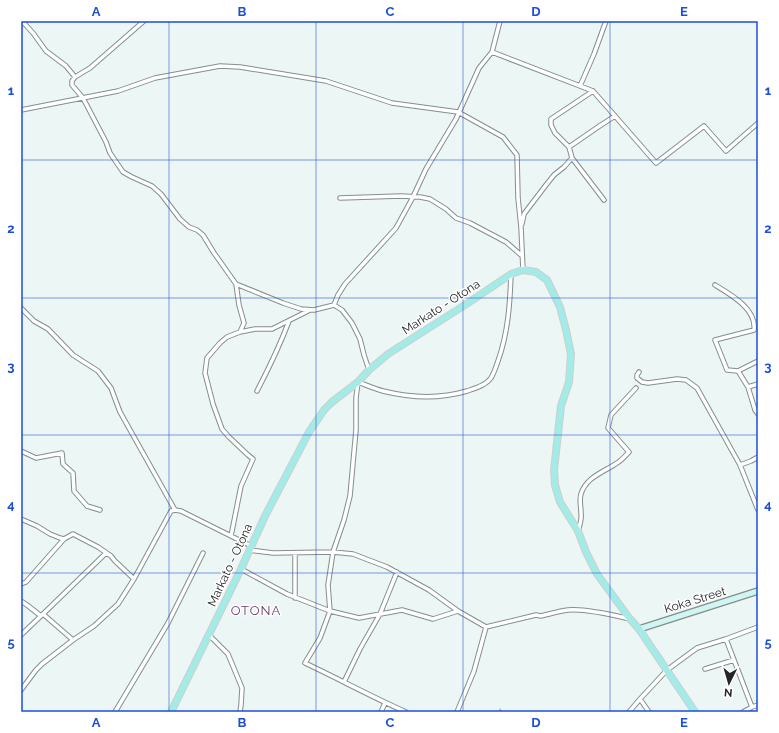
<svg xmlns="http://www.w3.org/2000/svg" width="779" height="733" viewBox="0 0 779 733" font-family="Raleway,sans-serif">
  <rect width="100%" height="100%" fill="#ecf6f5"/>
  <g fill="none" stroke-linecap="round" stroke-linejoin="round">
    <path stroke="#a476a0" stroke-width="1" d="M500,709l1,3"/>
    <g stroke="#848e8d" stroke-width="5.5">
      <path id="street" d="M22,21l11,12 13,18 20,15 9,11
        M144,21l-54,47 -15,9 -3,4v4l11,13 23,44 4,11 13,19 9,5 20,9 9,8 19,25 9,8 8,3 6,5 11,18 22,31 47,19 18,6 13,1 20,-5 8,5 10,13 8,16 4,16 5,15
        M492,52l101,39 22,25
        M580,86l14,-32 12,-33
        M593,91l-42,28v6l4,8 14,14 3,11 32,42
        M21,110l97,-19 37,-13 65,-12 20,1 86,14 66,22 66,9 45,25 14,18 1,43 3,29 2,43
        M569,147l32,-22 14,-9 41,47 48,-37 22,25 32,-28
        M340,198l61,-2 19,1 10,2 16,10 10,9 14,5 36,19 15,13
        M522,224l2,-10 6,-8 16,-21 8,-10 10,-8 8,-9
        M715,285c15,9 42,24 39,45l-39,10 12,30 11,1 20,-10
        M334,305l4,-10 7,-11 51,-56 17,-31 13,-28 30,-50 23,-51 13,-16 8,-31
        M21,308l13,13 14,8 25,26 25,16 13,17 9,24 55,98
        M240,332l15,-3h17l38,-19
        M738,371l10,16 7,23 3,4
        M639,372l-2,3v3l5,4 6,1 29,-4 9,1 11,8 43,77 18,45
        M748,387l10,-3
        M257,391c12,-23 23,-46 32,-70
        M21,451l15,7 26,-5 1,11 10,9 1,18 13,15 13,4
        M740,465l11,-4 7,-4
        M21,519l16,7 13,8 10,4 4,1 9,-5 25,13 13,9 4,5 19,18
        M578,531c2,-6 4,-12 3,-18 0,-7 -2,-13 0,-19 5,-17 23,-22 36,-31 5,-3 8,-7 12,-11l-21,-24 3,-13 25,-27
        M231,536l10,-50 12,-27 -5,-4 -19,-18 -7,-8 -9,-25 -8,-31 2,-15 13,-15 7,-6 13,-5 4,-9 -5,-18 -3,-21
        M249,550l24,3 60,-1 -5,33 2,26 -10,27 -15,25c34,16 67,34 101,49
        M295,553v45
        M241,569l46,25 43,17 29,7 43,-8 31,9 25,-8 28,16 50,-12 5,1c9,-2 18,-5 27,-6 17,-2 45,5 62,9
        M21,584l5,-2 38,-43
        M21,601l6,4 14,11
        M458,611l-29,-21 -42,-23 -34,-13 -20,-2 11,-32 6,-24 6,-66v-32l2,-16c8,3 17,7 25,9 28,7 57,8 84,0 9,-3 19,-6 24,-13 3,-5 5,-11 7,-17 10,-28 12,-57 13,-87
        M43,614l63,-61
        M21,635l22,-21 30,26
        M209,635l19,19 14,34 -1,17 -1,7
        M726,639l26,68
        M705,669l29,-9
        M344,682l16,-33 20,-35 17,-42
        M21,690l15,-20 6,-6 31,-24 21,-14 24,-22 16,-25 37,-68 4,-1 6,1 70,35
        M640,699l9,13
        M115,712l53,-89 35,-70
        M381,712l4,-9
        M457,712l17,-41 12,-44
        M629,712l11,-13 27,-29 30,-22 29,-9 32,-12
        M743,712l9,-5 6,-2"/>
    </g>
    <g stroke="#848e8d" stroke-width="8">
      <path id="secondary" d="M639,629l119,-38"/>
    </g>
    <g stroke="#cecfcf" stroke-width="8">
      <path id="primary" d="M171,712l70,-143 24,-53 44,-84 15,-22 8,-8 26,-20 11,-12 19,-16 80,-51 43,-29 12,-4 13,2 11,8 13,27 6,23 5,24 -2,28 -8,24 -7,64 1,15 5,17 18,29 8,21 11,22 33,45 9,10 56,83"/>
    </g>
    <use href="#street" stroke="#fff" stroke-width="3.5"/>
    <use href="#secondary" stroke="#d0f5f3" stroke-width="5.5"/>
    <use href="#primary" stroke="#a2ebe6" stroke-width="6"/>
  </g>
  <path fill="none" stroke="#1d4ed8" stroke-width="1" stroke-opacity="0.55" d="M169,21v691M316,21v691M463,21v691M610,21v691M21,160h737M21,298h737M21,435h737M21,573h737"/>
  <g text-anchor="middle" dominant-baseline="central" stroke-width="3" stroke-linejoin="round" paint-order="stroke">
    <g font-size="12" fill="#222625" stroke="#fff">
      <text transform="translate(441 307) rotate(-33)">Markato - Otona</text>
      <text transform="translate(230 565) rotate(-65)">Markato - Otona</text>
      <text transform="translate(695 600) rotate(-17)">Koka Street</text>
    </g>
    <g font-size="13" letter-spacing="1" fill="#6b3767" stroke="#fff">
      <text x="256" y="610">OTONA</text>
    </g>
  </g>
  <rect width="779" height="733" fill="none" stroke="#ffffff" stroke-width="44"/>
  <g transform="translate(729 683) rotate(185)" stroke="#ffffff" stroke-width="3" paint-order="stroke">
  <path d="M0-3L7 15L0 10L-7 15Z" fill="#222625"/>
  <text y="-6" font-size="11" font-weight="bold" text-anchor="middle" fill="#222625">N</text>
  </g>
  <rect x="22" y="22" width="735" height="689" fill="none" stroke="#1d4ed8" stroke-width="1.5"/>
  <g font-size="13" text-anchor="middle" font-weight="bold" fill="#1d4ed8">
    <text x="96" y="16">A</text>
    <text x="242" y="16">B</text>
    <text x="390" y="16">C</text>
    <text x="536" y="16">D</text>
    <text x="684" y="16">E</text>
    <text x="11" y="95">1</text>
    <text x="768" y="95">1</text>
    <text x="11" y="233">2</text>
    <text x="768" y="233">2</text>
    <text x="11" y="371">3</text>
    <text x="768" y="371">3</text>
    <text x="11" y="509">4</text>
    <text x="768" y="509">4</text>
    <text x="11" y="647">5</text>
    <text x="768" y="647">5</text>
    <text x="96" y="727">A</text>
    <text x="242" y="727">B</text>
    <text x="390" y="727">C</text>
    <text x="536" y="727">D</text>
    <text x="684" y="727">E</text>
  </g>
</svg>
